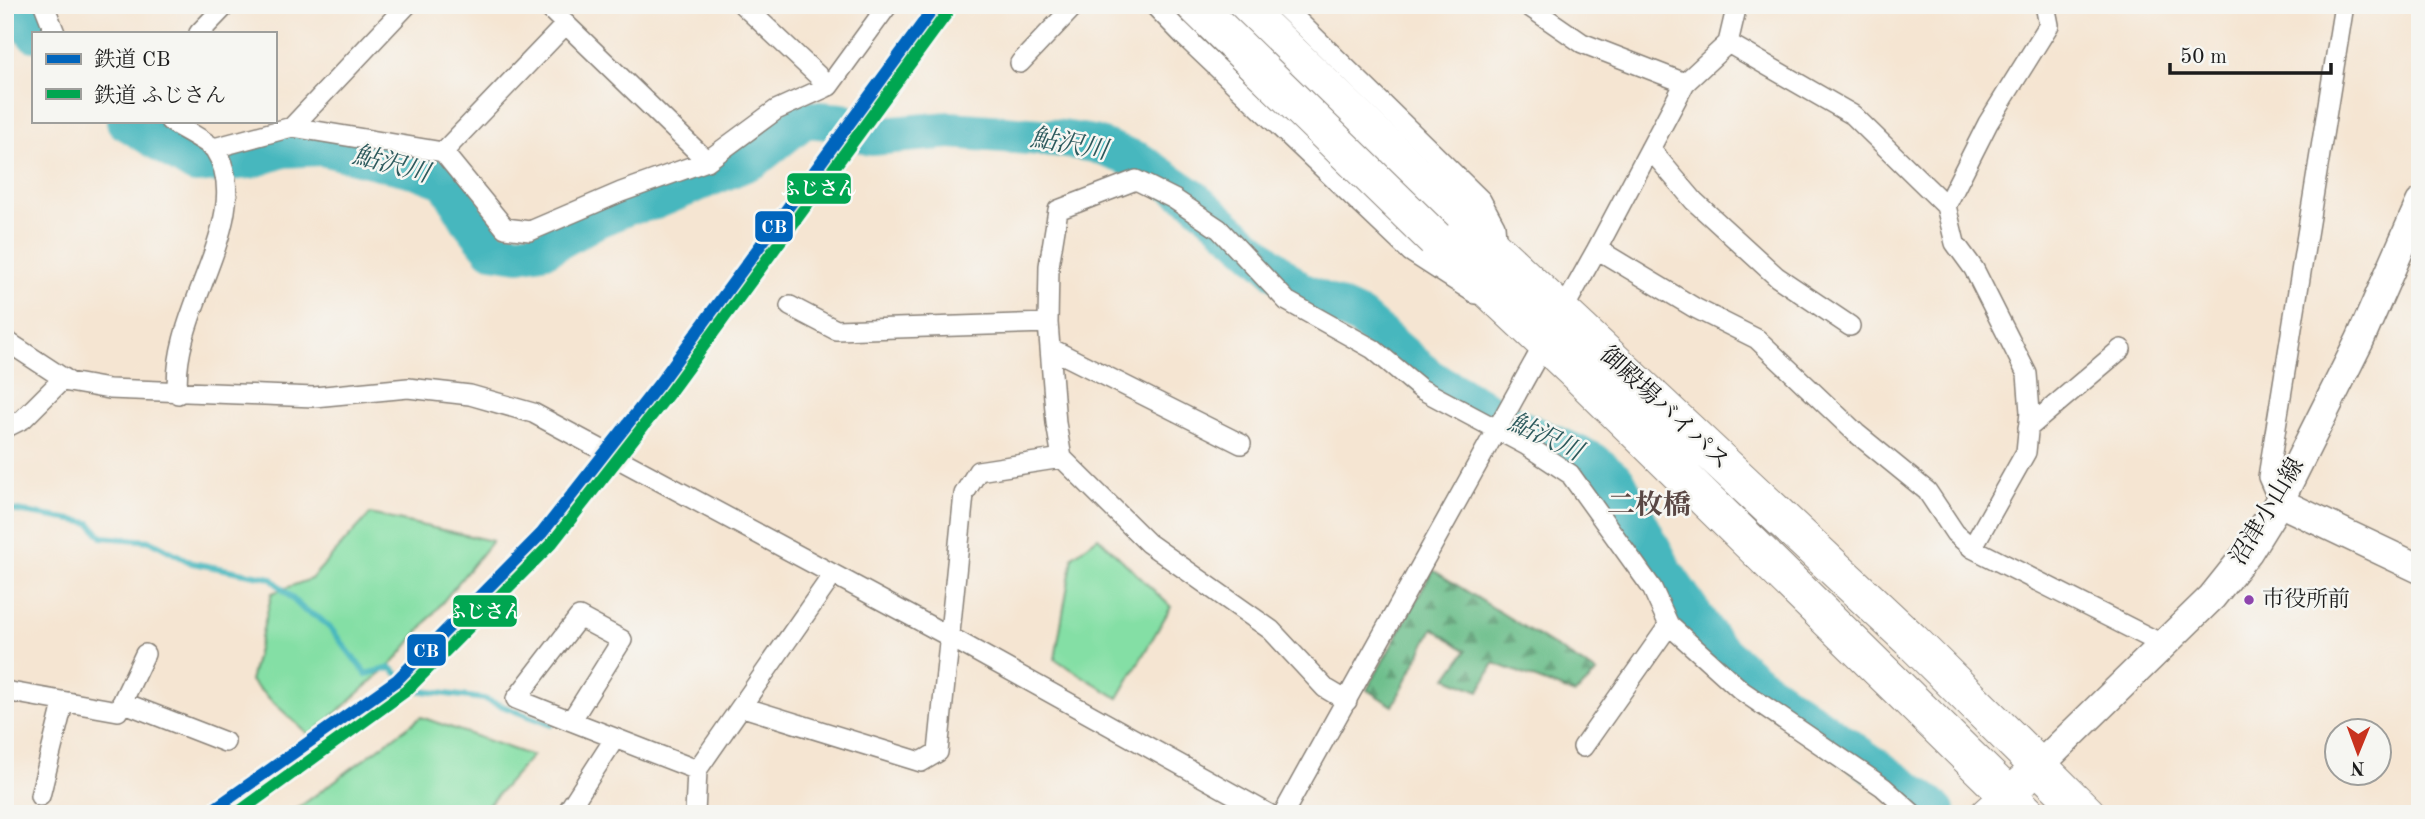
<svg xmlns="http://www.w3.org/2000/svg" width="2425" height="819" viewBox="0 0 2425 819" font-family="'Old Standard TT','Noto Serif JP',serif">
  <defs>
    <pattern id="forest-firs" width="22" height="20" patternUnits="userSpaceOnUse" patternTransform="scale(1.75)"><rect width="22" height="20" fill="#6bbe8a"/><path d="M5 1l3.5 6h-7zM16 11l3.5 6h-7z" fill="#579a70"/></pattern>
  </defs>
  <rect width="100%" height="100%" fill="#f6f6f2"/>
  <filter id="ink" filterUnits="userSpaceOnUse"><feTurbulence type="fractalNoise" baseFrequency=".0143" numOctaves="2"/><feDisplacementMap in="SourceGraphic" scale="14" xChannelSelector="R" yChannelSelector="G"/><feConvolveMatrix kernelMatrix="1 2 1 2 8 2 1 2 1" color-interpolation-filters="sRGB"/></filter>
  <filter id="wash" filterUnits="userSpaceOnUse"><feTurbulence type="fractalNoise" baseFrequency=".00686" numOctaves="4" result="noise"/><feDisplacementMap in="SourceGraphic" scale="28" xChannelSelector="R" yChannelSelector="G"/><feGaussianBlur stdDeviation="1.57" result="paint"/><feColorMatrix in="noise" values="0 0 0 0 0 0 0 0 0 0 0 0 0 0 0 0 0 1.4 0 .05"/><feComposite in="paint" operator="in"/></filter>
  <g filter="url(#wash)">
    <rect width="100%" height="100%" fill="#f5e5d2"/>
    <path fill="#84dfa5" stroke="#507e60" stroke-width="2" d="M370,514l122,27 -97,120 -85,75 -60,-55 22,-88 39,-14z
      M1098,537l73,70 -53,91 -63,-39 18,-103z
      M421,717l111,39 -52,58h-190z"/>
    <path fill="url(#forest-firs)" stroke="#446d53" stroke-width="2" d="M1433,570l164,103 -22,21 -81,-31 -15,28 -32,-13 19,-27 -33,-23 -40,78 -26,-16z"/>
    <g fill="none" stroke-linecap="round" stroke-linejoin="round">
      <path stroke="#47b7be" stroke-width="6" d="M5,509l85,14 12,14 49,4 41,22 79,15 34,33 14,7 13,12 34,44 25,-6 25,22 68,9 67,26"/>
      <path stroke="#47b7be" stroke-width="38" d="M17,5l17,28
        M125,121l70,44 55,-5 33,-11 39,-2 95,23 29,11 23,39 23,29 27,4 27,-5 49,-28 34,-14 26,-5 100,-42 50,-40 37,3 29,15 79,-7 105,8 39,6 45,17 54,37 106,92 62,28 69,60 91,51 72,32 24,20 49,93 49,72 41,36 173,122 9,10"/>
    </g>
  </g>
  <g filter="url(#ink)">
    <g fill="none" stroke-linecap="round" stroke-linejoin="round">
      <g stroke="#888077" stroke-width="22">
        <path id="street" d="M44,5l11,28
          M546,5l161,156
          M743,5l86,81
          M1154,5l30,31 9,-8
          M1282,5l199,195 14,26 2,23
          M1527,5l55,38 103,40
          M199,33l27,-28
          M1184,36l227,216 65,42
          M1728,43l125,72 93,91
          M1020,63l55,-58
          M170,121c10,7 39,21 45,29 43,66 -47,163 -37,244
          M292,127l115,-122
          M214,148l78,-21 151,25 62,76 25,3 91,-39 86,-31 69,-51 53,-24 59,-81
          M1650,149l44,52 83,76 73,49
          M443,152l123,-128
          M1597,249l98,59 62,31 99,94 71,58 28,42 17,15 192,97
          M790,306l46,24 212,-7
          M5,340l64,42 40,7 205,8 94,-9 62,7 63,18 419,225 317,176
          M1052,349l189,95
          M5,428l18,-9 41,-41
          M2028,428l93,-79
          M2279,502l-11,-25 76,-472
          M1972,548l54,-96 4,-40 -3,-38 -53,-105 -19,-26 -9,-37 42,-83 61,-98 -4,-20
          M5,691l113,20 27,-57
          M1347,701l-22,-13 -54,-58 -123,-87 -86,-85 -6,-35 -8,-100 1,-57 9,-56 78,-30 38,19 45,30 68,72 86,48 48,40 105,56 44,29 82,114 17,37 73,66 141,96 30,27
          M122,702l103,40
          M743,707l178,55 17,-10 26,-258 14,-23 84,-13
          M571,721l-55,-22 63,-82 43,23 -51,81 126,49
          M1583,747l86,-122
          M40,796l23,-92
          M566,814l49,-76
          M695,814l2,-44 135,-194
          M1283,814l314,-565 88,-166 43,-40 9,-38"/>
      </g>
      <g stroke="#888077" stroke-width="31">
        <path id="secondary" d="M2279,502l141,67
          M2038,767l174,-170 36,-45 31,-50 81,-162 60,-137"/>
      </g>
      <g stroke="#888077" stroke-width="34">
        <path id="primary" d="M1986,814l52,-47"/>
      </g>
      <g stroke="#888077" stroke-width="39">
        <path id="highway" d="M1241,5l219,212 452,424 175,173
          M1435,239l141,133 451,442"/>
      </g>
      <use href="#street" stroke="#fff" stroke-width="19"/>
      <use href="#secondary" stroke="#fff" stroke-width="28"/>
      <use href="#primary" stroke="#fff" stroke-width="32"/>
      <use href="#highway" stroke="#fff" stroke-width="37"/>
      <g stroke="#888077" stroke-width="39" stroke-linecap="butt">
        <path id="highway-bridge" d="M1195,5l240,234"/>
      </g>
      <use href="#highway-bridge" stroke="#fff" stroke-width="37"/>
      <g stroke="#f6f6f2" stroke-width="18">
        <path id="rail-1" d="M207,814l190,-134 145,-147 117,-149 277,-379"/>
      </g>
      <g stroke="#f6f6f2" stroke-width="18">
        <path id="rail-2" d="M236,814l170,-123 146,-148 118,-151 277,-379"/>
      </g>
      <use href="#rail-1" stroke="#0065bd" stroke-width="12"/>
      <use href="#rail-2" stroke="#00a651" stroke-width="12"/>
    </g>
  </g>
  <circle fill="#8e44ad" stroke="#f6f6f2" stroke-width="2.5" cx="2249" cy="600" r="6"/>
  <g text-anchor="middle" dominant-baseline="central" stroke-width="5" stroke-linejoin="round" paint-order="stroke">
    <g font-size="22" fill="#1c1c1c" stroke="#f6f6f2" text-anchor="start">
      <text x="2262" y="600">市役所前</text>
    </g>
    <g font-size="24" fill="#1c1c1c" stroke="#f6f6f2">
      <text transform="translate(1664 409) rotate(43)">御殿場バイパス</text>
      <text transform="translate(2268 512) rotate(-59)">沼津小山線</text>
    </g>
    <g font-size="26" font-style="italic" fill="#2d5a5d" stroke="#f6f6f2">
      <text transform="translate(1069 145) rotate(10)">鮎沢川</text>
      <text transform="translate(391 165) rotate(15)">鮎沢川</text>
      <text transform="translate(1545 438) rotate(25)">鮎沢川</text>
    </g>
    <g font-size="28" font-weight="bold" fill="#594744" stroke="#f6f6f2">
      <text x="1649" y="507">二枚橋</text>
    </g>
  </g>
  <g stroke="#f6f6f2" stroke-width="2.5">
    <rect x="786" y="172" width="66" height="33" rx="7" fill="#00a651"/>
    <rect x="754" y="210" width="40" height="33" rx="7" fill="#0065bd"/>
    <rect x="452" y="594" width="66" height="34" rx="7" fill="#00a651"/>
    <rect x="406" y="633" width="41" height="34" rx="7" fill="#0065bd"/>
  </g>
  <g font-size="19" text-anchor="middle" font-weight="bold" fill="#fff">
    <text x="819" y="195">ふじさん</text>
    <text x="774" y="233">CB</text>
    <text x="485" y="618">ふじさん</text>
    <text x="426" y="657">CB</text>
  </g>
  <rect width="2425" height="819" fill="none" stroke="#f6f6f2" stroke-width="28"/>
  <rect x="32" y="32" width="245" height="91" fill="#f6f6f2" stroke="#9f9f9c" stroke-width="2"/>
  <rect x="46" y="54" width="35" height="10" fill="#0065bd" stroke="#9f9f9c" stroke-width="2"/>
  <text x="94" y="66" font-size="21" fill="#1c1c1c">鉄道 CB</text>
  <rect x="46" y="89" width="35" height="10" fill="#00a651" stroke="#9f9f9c" stroke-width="2"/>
  <text x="94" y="102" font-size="21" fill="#1c1c1c">鉄道 ふじさん</text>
  <g transform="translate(2358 752) rotate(181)"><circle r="33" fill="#f6f6f2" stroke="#9f9f9c" stroke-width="2"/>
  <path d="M0-5L12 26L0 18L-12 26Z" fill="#c8321e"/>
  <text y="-10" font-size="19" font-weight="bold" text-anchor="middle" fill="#1c1c1c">N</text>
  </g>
  <path d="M2170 63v10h161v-10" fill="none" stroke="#1c1c1c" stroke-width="3.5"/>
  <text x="2180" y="63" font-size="21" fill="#1c1c1c" stroke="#f6f6f2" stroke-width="5" paint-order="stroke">50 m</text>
</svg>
